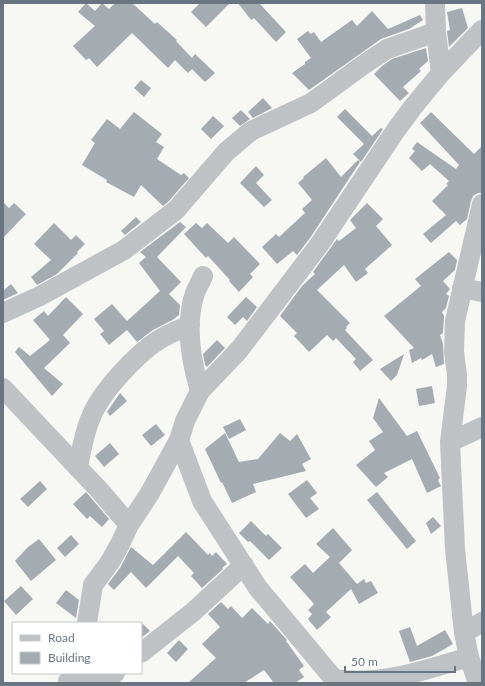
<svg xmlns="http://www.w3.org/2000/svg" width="485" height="686" viewBox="0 0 485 686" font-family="Lato,sans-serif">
  <rect width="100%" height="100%" fill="#f7f7f4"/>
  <path fill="#a4abb1" d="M86,3l9,8 7,-8 7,6 6,-6h17l23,21 2,-2 20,18 -1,1 16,17 3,-4 20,19 -10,9 -13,-13 -4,4 -13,-13 -7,8 -36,-35 -35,34 -8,-9 -3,2 -13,-14 22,-20 -17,-14z
    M200,3h30l-24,24 -15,-15z
    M238,3h21l27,29 -10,10 -22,-24 -3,2z
    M462,8l6,20 -19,19 -2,-16 3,-1 -3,-18z
    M372,11l16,18 32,-14 3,5 -14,9 -28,10 -72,51 -17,-17 13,-9v-2l6,-4 -14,-19 11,-8 3,3 3,-2 7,10 31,-22 5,6z
    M426,48l2,13 -9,8 2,2 -18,16 6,6 -9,8 -26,-27 8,-8 10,-7z
    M141,80l10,8 -7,9 -10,-9z
    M263,98l9,10 -19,10 -5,-6z
    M345,109l27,27 9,-8 2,1 -22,33 -8,-8 11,-10 -27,-27z
    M241,110l9,9 -10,7 -8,-8z
    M134,112l28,22 -6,8 8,5 -7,12 24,16 3,-2 5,5 -21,24 -5,4 -22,-21 -7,12 -28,-15 1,-2 -25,-15 13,-22 -4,-3 16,-21 13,10z
    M431,112l43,42 8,-8v47h-4l-5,3 -2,5 -4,18 -7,6 -4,-4 -25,22 -8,-9 23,-19 -14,-14 16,-16 -2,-1 3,-3 -19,-17 -8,7 -13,-13 6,-7 -3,-2 5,-7 39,27 3,-4 -39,-42z
    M213,116l11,10 -13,13 -10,-10z
    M326,158l15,19 17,-17 2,2 -50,76 -13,17 -4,-4 -16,13 -15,-17 14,-13 3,3 26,-24 -3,-4 10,-9 -14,-17 6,-5 -1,-1z
    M256,166l8,9 -8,8 16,17 -8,7 -24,-24z
    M3,202l6,6 5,-5 12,11 -23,24z
    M367,203l16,16 -7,7 16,19 -27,24 3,4 -12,9 -12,-17 -27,25 33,33 -4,4 1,1 -2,2 28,30 -13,11 -7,-9 3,-3 -20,-21 -3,3 -6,-6 -18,17 -15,-16 3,-3 -17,-17 22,-30 13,-12 -2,-2 24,-33 2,2 17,-13 -6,-8z
    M136,217l5,5 -16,13 -4,-4z
    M180,222l6,5 -29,30 24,25 -12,12 11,11 -1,10 -5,4 -21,11 -16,12 -10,-12 -18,15 -9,-11 4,-3 -10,-12 18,-15 15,17 33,-30 -21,-28 7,-6 -6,-5z
    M54,223l17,17 5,-5 9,9 -8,8 1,1 -21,21 -20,11 -6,-8 20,-17 -17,-16z
    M196,223l6,5 5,-5 21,20 6,-6 26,27 -10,10 3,3 -14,15 -10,-11 1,-1 -22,-24 -2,2 -22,-24z
    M449,252l8,8 -2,10 -12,11 7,8 -4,5 3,2 -3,12 -4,4 2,4 -1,17 -3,2 3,9 1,20 -8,3 -4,-13 -10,6 -1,-2 -9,5 -3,-13 5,-2 -30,-32 37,-30 -6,-7z
    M11,284l7,9 -15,7v-9z
    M66,297l17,17 -20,21 7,8 -26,25 19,16 -11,12 -37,-44 4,-5 11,9 20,-16 -17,-20 11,-9 4,5z
    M246,297l11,10 -10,14 -4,-4 -8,8 -8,-8z
    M217,340l8,8 -18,19 -2,-2 -2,-11z
    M404,354l-7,21 -6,6 -11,-12z
    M432,386l3,17 -16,3 -3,-17z
    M120,393l7,8 -17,15 -3,-4z
    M379,398l28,38 10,-5 23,47 -2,2 3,6 -14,7 -15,-34 -28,14 4,4 -12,10 -20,-22 19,-15 -6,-9 14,-9 -10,-14z
    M240,419l6,11 -17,9 -6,-12z
    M156,424l9,11 -14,11 -9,-11z
    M225,433l14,29 19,-3 22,-26 10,8 7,-7 14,25 -9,5 4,7 -53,13 3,8 -24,11 -10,-21 -1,1 -16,-34z
    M110,443l9,11 -15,13 -9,-11z
    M307,480l10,13 -7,5 9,11 -13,9 -18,-24z
    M40,481l7,8 -19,18 -8,-8z
    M86,492l23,27 -7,8 -12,-11 -3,3 -14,-15z
    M377,492l39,49 -9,8 -40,-49z
    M433,517l8,9 -10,8 -5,-11z
    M251,521l15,15 2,-2 14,14 -13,12 -19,-19 -2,1 -9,-9z
    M333,528l19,22 -13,13 18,21 7,-5 2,4 5,-2 7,12 -19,11 -8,-15 -25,23 5,5 -14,13 -9,-11 4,-5 -4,-4 6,-6 -24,-27 15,-13 8,9 17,-16 -14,-13z
    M186,532l22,23 2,-2 2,3 4,-4 11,12 -5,4 1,1 -21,19 -11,-12 3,-3 -16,-17 -32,32 -15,-16 -17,18 -6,-6 12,-16 11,-21 22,18z
    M71,535l8,9 -14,13 -8,-9z
    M39,539l17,21 -25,21 -16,-20 13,-14z
    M21,586l12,13 -17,16 -12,-14z
    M66,590l13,10 -3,18 -20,-15z
    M221,602l7,7 3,-3 11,12 10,-10 16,16 2,-3 17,19 -1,1 18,25 -5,4 5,7 -9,6h-21l-10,-13 -20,13h-56l28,-25 -14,-14 18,-17 -12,-13z
    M141,622l9,9 -9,7z
    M410,627l7,19 28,-16 8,14 -21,12 -22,6 -11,-31z
    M179,640l9,9 -12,13 -9,-9z"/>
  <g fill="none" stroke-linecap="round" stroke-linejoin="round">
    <path stroke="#bec2c5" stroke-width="20" d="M435,3l1,29 5,41
      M462,288l20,4
      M3,313l37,-17 84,-46 52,-40 50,-58 25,-21 60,-28 52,-38 24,-16 49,-17
      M3,388l98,104 28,33
      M200,391c-9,-30 -15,-68 -5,-98 2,-6 6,-11 8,-17
      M179,440l23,61 56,87 76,91c46,7 92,-9 135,-22
      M450,442l32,-15
      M78,468c3,-17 6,-35 13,-51 10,-25 45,-63 69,-78 9,-5 20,-10 30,-14
      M87,623l6,-38 17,-23 9,-16 10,-21 21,-32 29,-53 6,-19 15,-30 39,-41 26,-34 54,-71 77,-115 17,-23 28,-34 41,-43
      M464,633l18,-11
      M141,653l52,-41 51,-47
      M68,681l43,-5 4,-3
      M478,683l-9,-26 -5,-24 -9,-84 -5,-107 7,-56v-11l-3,-23 1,-31 27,-117"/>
  </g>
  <rect width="485" height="686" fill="none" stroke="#697682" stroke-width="8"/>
  <rect x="12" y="622" width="130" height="52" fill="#ffffff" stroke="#c3c8cd"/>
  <rect x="20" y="635" width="20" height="6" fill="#bec2c5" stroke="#c3c8cd"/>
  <text x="48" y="642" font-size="12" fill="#697682">Road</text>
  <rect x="20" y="652" width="20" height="12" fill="#a4abb1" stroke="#c3c8cd"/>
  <text x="48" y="662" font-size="12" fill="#697682">Building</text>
  <path d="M345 666v6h110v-6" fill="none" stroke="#697682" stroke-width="2"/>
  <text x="351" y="666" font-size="12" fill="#697682" stroke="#ffffff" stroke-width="3" paint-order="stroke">50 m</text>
</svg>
